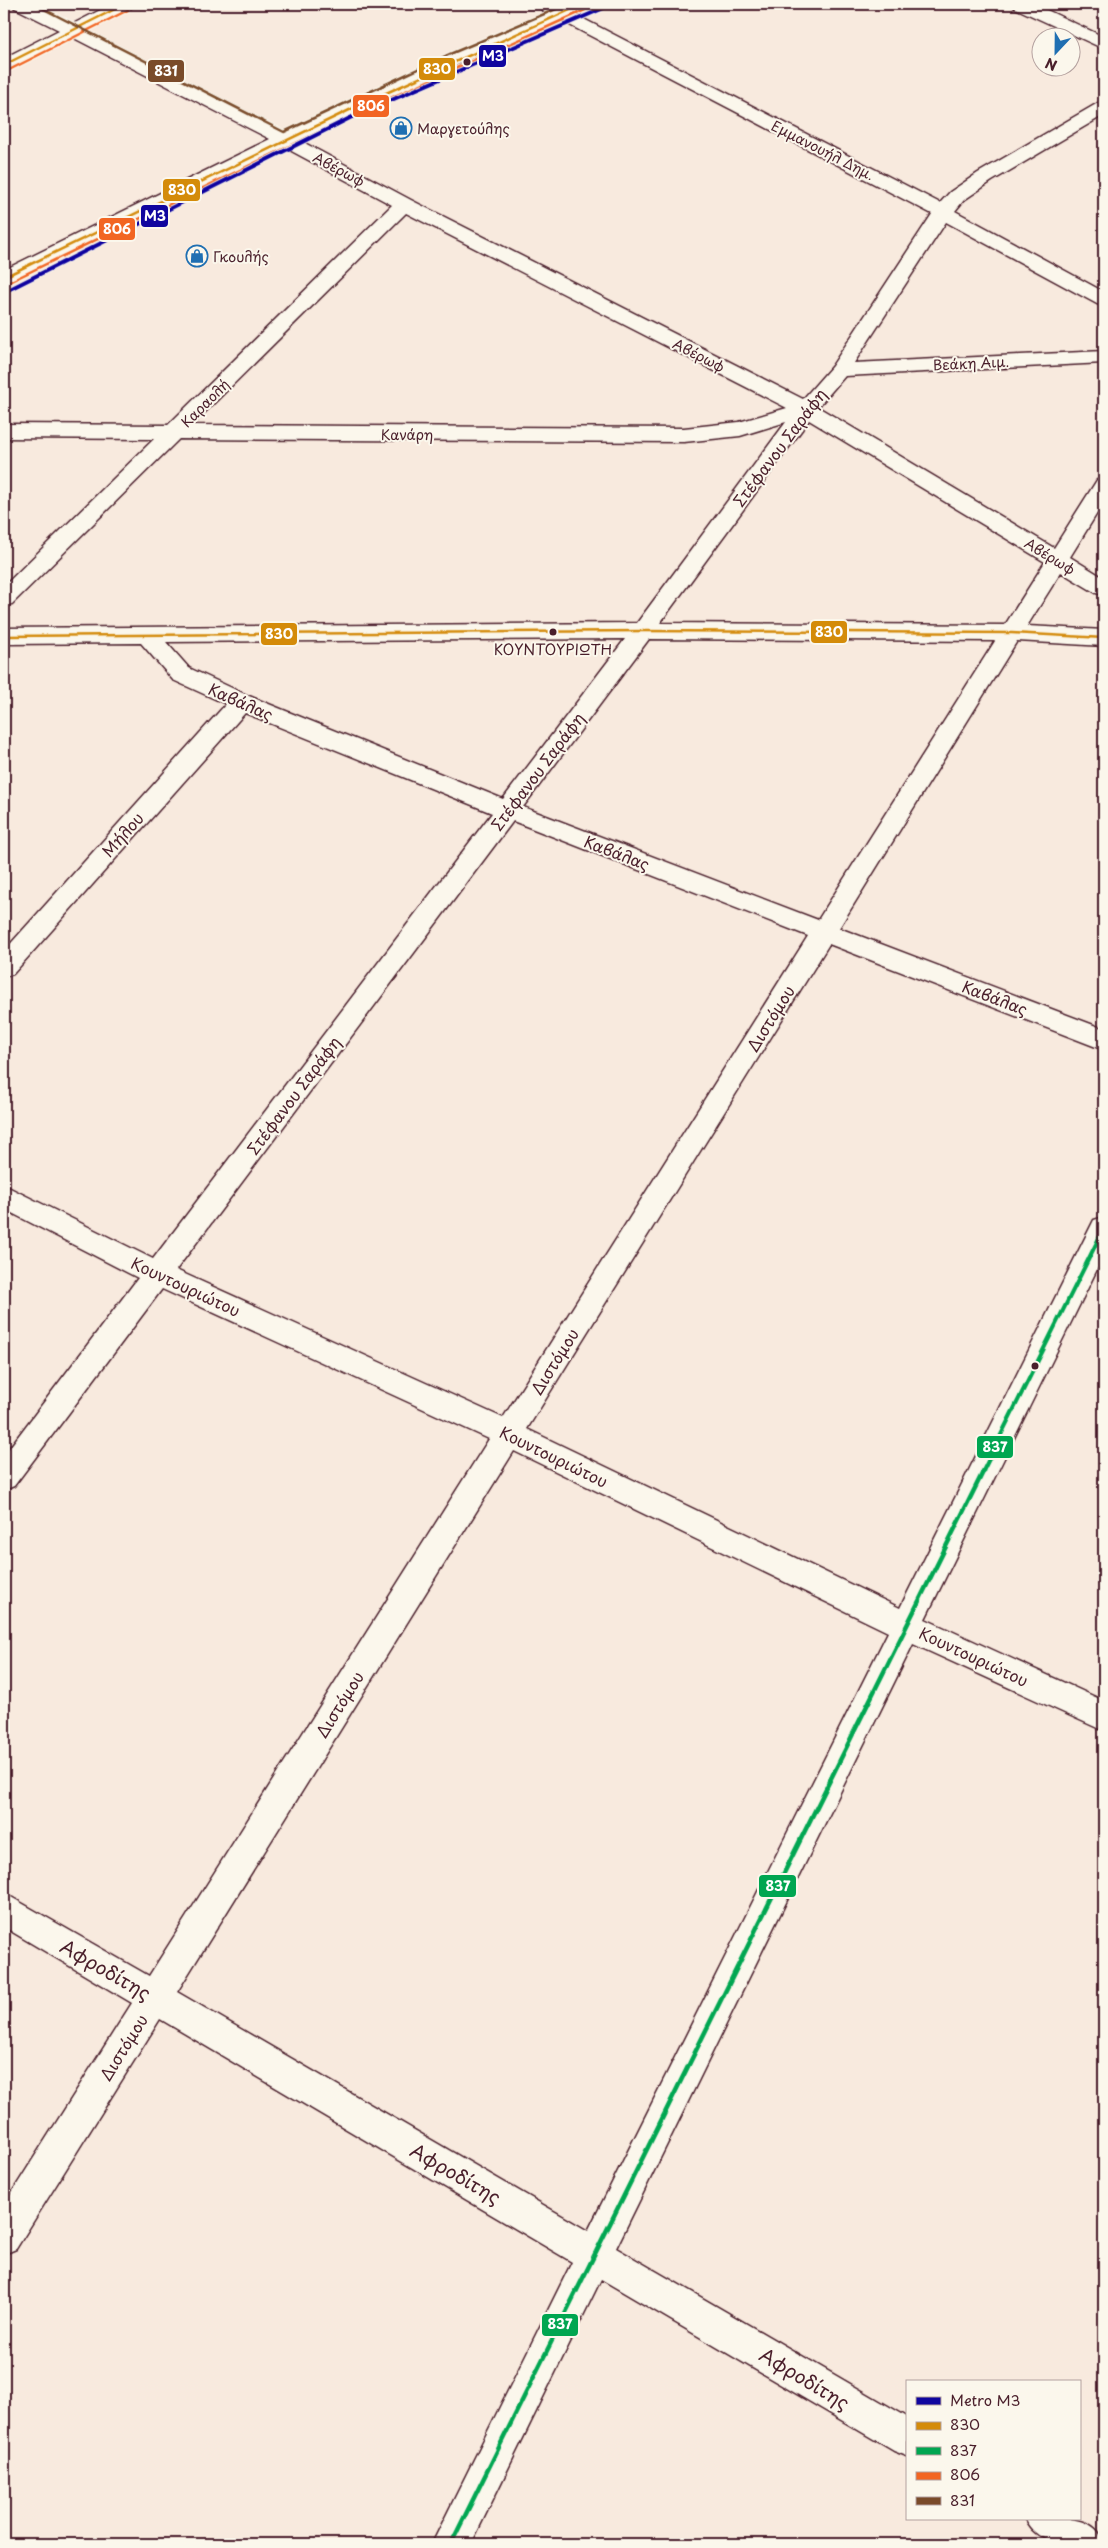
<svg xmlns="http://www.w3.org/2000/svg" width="1108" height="2548" viewBox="0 0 1108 2548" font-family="'Playpen Sans',sans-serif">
  <rect width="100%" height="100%" fill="#f8eade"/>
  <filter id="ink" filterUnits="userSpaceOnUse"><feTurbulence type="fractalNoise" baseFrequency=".02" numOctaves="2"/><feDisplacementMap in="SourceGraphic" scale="10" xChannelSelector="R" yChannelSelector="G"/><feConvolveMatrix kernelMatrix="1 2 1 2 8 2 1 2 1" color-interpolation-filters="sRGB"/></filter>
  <g filter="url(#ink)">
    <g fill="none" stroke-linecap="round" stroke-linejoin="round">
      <g stroke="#4a1f2b" stroke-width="3">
        <path id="minor" d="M12,4h22l39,20 39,-20h22l-3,4 -45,22 199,102 162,-76 99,-43 -6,-5 3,-4h10l8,3 8,-3h23l-3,4 -15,6 366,189 10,-11 28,-19 120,-70 6,-1v13l-112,66 -28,19 -9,11 149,81v14l-7,-2 -151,-82 -92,141 250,-12v12l-259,13 -27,31 236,141 43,-68 7,-2v24l-34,55 34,21v17l-8,-2 -35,-21 -34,54 77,4v16l-87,-5 -178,287 265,101v21l-275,-106 -302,485 373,179 194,-388 10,-3v38l-179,364 179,82v30l-191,-87 -297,604 291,169v39l-13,-5 -293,-172 -130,265h-39l140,-282 -412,-243 -144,230 -12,5v-49l128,-202 -128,-76v-34l145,83 340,-537 -327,-150 -148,197 -10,4v-35l134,-177 -134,-69v-24l149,74 339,-446 -247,-100 -232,261 -9,3v-26l222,-247 -53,-24 -32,-37 -137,1v-16l633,-5 149,-201 -46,14 -56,6 -505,-3 -167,165 -8,2v-20l150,-147 -150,-1v-14l164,1 224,-220 -108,-58 -280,136v-13l266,-131 -198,-102 -68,33v-12l55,-28 -44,-22zM560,20l372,194 -100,152 -29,33 -392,-199 -112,-60 160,-76zM406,213l381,195 -48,14 -55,6 -492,-3zM809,420l236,142 -40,63 -345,-2zM625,639l-122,160 -254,-103 -60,-28 -23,-26zM649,639l346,2 -177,279 -295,-113zM513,821l295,115 -305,482 -327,-148zM514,1451l374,181 -300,599 -411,-239z
          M1012,4h22l70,33v12l-89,-41z
          M1025,2519c27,0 71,-8 79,25 -30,0 -65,4 -79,-25z"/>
      </g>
      <use href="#minor" fill="#fbf7ec" fill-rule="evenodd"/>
      <g stroke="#fbf7ec" stroke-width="5">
        <path id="bus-1" d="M4,65l121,-61
          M4,277l360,-174 219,-99
          M4,636l639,-5 369,2 92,5"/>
      </g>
      <g stroke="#fbf7ec" stroke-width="8">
        <path id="bus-2-far1" d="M982,1473l122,-245"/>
      </g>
      <g stroke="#fbf7ec" stroke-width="8">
        <path id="bus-2" d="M451,2544l532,-1072"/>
      </g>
      <g stroke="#fbf7ec" stroke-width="5">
        <path id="bus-3" d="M7,71l121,-61
          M7,283l359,-174 219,-99"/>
      </g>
      <g stroke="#fbf7ec" stroke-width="5">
        <path id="bus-4" d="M34,4l250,128 166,-78 118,-50"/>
      </g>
      <use href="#bus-1" stroke="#d48b09" stroke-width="2.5"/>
      <use href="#bus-2-far1" stroke="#00a651" stroke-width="4"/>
      <use href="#bus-2" stroke="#00a651" stroke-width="4.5"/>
      <use href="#bus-3" stroke="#f26522" stroke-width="2.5"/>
      <use href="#bus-4" stroke="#7a4b2a" stroke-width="2.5"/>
      <g stroke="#fbf7ec" stroke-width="6">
        <path id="metro-1" d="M4,292l346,-174 263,-114"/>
      </g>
      <use href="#metro-1" stroke="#10069f" stroke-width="4"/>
    </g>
  </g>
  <defs>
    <g id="shop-ring" transform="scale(1.125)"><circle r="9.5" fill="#fbf7ec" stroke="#1f6fb2" stroke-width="1.5"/><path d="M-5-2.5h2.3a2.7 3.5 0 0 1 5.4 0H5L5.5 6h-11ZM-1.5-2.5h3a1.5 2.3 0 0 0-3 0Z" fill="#1f6fb2"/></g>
  </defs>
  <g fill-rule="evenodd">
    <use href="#shop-ring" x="401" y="128"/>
    <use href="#shop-ring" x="197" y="256"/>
  </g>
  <g fill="#4a1f2b" stroke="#fbf7ec" stroke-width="2">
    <circle cx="467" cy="62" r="4.5"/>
    <circle cx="553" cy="632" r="4.5"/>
    <circle cx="1035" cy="1366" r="4.5"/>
  </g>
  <g text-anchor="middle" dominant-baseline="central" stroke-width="4" stroke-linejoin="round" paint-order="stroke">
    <g font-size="14" fill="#4a1f2b" stroke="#fbf7ec" text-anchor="start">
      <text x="417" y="128">Μαργετούλης</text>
      <text x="213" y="256">Γκουλής</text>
    </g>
    <g font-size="14" fill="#4a1f2b" stroke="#fbf7ec">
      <text transform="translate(823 150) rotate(27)">Εμμανουήλ Δημ.</text>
      <text transform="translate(339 169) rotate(28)">Αβέρωφ</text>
      <text transform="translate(699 355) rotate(27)">Αβέρωφ</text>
      <text transform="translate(971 363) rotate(-3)">Βεάκη Αιμ.</text>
      <text transform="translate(205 403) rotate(-45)">Καραολή</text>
      <text x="407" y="434">Κανάρη</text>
      <text transform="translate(1050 556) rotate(31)">Αβέρωφ</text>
    </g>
    <g font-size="15" fill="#4a1f2b" stroke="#fbf7ec">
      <text x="553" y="648">ΚΟΥΝΤΟΥΡΙΩΤΗ</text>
    </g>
    <g font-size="16" fill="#4a1f2b" stroke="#fbf7ec">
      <text transform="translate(779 447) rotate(-53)">Στέφανου Σαράφη</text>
      <text transform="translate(241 701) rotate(24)">Καβάλας</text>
      <text transform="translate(537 771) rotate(-53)">Στέφανου Σαράφη</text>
      <text transform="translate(122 834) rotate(-48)">Μήλου</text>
      <text transform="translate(617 852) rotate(21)">Καβάλας</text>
      <text transform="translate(995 997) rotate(21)">Καβάλας</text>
      <text transform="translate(770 1018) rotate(-58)">Διστόμου</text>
      <text transform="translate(293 1095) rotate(-53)">Στέφανου Σαράφη</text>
      <text transform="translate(186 1286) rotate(25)">Κουντουριώτου</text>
      <text transform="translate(554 1361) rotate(-58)">Διστόμου</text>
      <text transform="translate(554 1456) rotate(26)">Κουντουριώτου</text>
      <text transform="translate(974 1656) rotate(25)">Κουντουριώτου</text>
      <text transform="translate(339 1704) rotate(-58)">Διστόμου</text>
      <text transform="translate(123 2047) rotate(-58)">Διστόμου</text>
    </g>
    <g font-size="19" fill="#4a1f2b" stroke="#fbf7ec">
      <text transform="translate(106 1969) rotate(30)">Αφροδίτης</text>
      <text transform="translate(456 2173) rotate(30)">Αφροδίτης</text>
      <text transform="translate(805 2378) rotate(31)">Αφροδίτης</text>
    </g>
  </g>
  <g stroke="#fbf7ec" stroke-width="2">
    <rect x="478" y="44" width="29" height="24" rx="5" fill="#10069f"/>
    <rect x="418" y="57" width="38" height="24" rx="5" fill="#d48b09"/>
    <rect x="147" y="59" width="38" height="24" rx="5" fill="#7a4b2a"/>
    <rect x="352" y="94" width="38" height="24" rx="5" fill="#f26522"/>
    <rect x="162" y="178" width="39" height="24" rx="5" fill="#d48b09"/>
    <rect x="140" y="204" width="29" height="24" rx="5" fill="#10069f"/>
    <rect x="98" y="217" width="38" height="24" rx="5" fill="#f26522"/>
    <rect x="810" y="620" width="38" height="24" rx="5" fill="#d48b09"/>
    <rect x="260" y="622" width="38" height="24" rx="5" fill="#d48b09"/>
    <rect x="976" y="1435" width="38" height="24" rx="5" fill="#00a651"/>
    <rect x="758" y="1874" width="39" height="24" rx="5" fill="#00a651"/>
    <rect x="541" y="2313" width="38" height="24" rx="5" fill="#00a651"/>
  </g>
  <g font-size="14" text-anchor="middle" font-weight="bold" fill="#fff">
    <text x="493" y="61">Μ3</text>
    <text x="437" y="74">830</text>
    <text x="166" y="76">831</text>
    <text x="371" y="111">806</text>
    <text x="182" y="195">830</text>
    <text x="155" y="221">Μ3</text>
    <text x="117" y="234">806</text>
    <text x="829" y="637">830</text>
    <text x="279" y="639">830</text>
    <text x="995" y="1452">837</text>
    <text x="778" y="1891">837</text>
    <text x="560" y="2329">837</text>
  </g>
  <rect width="1108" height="2548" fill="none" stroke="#fbf7ec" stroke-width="20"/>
  <rect x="10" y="10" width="1088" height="2528" fill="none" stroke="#4a1f2b" stroke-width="2" filter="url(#ink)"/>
  <rect x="906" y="2380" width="175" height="140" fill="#fbf7ec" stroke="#b4a19f"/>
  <rect x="916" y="2397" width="25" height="8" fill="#10069f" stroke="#b4a19f"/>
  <text x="950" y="2406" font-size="15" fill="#4a1f2b">Metro Μ3</text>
  <rect x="916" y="2422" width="25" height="8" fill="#d48b09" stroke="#b4a19f"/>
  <text x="950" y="2430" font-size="15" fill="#4a1f2b">830</text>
  <rect x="916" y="2447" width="25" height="8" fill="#00a651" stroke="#b4a19f"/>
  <text x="950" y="2456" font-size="15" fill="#4a1f2b">837</text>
  <rect x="916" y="2472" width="25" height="8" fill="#f26522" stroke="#b4a19f"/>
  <text x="950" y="2480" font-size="15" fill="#4a1f2b">806</text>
  <rect x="916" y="2497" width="25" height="8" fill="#7a4b2a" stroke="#b4a19f"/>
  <text x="950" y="2506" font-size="15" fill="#4a1f2b">831</text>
  <g transform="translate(1056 52) rotate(202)"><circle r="24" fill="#fbf7ec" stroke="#b4a19f"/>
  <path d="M0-4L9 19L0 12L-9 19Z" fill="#1f6fb2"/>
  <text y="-8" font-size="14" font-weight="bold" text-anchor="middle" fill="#4a1f2b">N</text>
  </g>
</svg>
